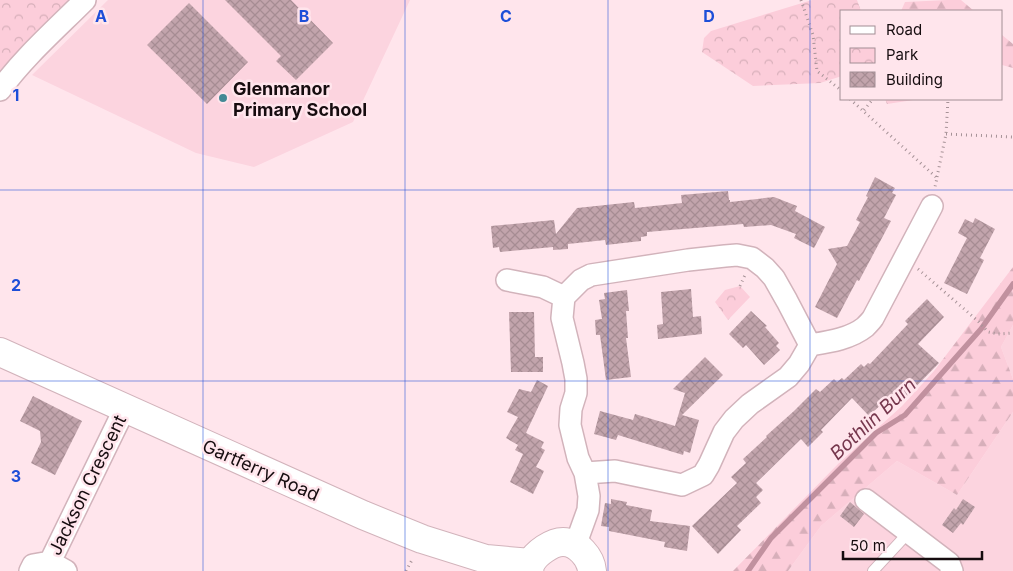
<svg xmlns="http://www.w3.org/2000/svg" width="1013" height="571" viewBox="0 0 1013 571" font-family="Inter,sans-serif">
  <defs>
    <pattern id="forest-firs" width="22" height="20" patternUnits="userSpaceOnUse" patternTransform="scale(1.25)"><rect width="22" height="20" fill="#fccdda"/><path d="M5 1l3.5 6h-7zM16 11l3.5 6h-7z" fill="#d7afba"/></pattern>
    <pattern id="park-crowns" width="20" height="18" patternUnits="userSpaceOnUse" patternTransform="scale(1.25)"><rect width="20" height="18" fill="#fccdda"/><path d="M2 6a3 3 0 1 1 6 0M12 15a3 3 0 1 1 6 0" fill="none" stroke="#d7afba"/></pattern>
    <pattern id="building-cross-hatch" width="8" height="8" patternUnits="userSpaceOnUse" patternTransform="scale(1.25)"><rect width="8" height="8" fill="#c2a4ac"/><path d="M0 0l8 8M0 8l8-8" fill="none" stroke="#a68c93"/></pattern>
  </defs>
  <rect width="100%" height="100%" fill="#ffe5ec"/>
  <path fill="#fcd4df" d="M108,0h302l-57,122 -99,45 -58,-14 -164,-78z
    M1013,325v54l-12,-32z
    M1013,412v159h-225l33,-45 76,-65 60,34z"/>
  <path fill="url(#forest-firs)" d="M947,0h14l13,11h-73l4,-9z
    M1002,35l11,9v24l-11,-3z
    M885,99h35l-33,5z
    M1013,267v58l-12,22 12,32v33l-56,83 -60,-34 -76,65 -33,45h-55l107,-109 62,-56 32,-35z"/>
  <path fill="url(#park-crowns)" d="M0,0h68l-68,70z
    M812,0h45l4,11h-19v65l-22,7 -67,3 -51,-34 2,-14 7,-7z
    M740,286l10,11 -22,23 -13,-18 10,-12z"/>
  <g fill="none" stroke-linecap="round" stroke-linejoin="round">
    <path stroke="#c1919f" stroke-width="5.5" d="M748,571l23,-33 105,-105 29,-18 76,-86 32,-45"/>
  </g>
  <path fill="url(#building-cross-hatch)" d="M225,0h66l42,43 -37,37 -20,-19 5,-5z
    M189,3l59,59 -41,42 -60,-59z
    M875,177l20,11 -3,5 4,2 -12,23 7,3 -32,60 -2,-1 -20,38 -22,-11 22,-43 -9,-15 19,-3 13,-24 -4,-2 12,-23 -2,-1z
    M728,191l1,9h1v2l44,-5 23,9 -2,5 30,16 -11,21 -20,-10 2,-4 -25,-9 -27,2 -1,-3 -96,8v4l-6,1v4l-35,4 -1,-5 -37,4v5l-15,1v-3l-53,5 -1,-5 -6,1 -2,-22 63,-6 2,14 21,-26 57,-6 1,6 47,-5 -1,-8z
    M975,218l20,11 -15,29 4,2 -17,34 -23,-11 23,-45 -9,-5 7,-14 8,4z
    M691,289l2,28 8,-1 1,18 -44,5 -1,-14 6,-1 -2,-32z
    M627,290l2,21h-3l2,27h-2l5,39 -25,3 -6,-45h-4l-1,-15 7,-1 -3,-19 6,-1 -1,-6z
    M927,299l17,18 -26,27 21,19 -40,41 -9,-8 -21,20 -17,-18 -31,32 2,2 -15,15 -7,-8 -45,44 7,7 -7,7 5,6 -24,23 4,4 -23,24 -26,-28 45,-43 -6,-6 15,-14 -3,-4 24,-22 -1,-1 28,-25 22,-22 4,3 14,-13 3,3 5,-4 2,2 17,-16 3,3 4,-4 2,1 38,-40 -3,-3z
    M751,311l16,15 -2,1 14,16 -3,3 4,4 -16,15 -18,-20 -3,3 -14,-14z
    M509,312h25l1,45h8v15h-32z
    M705,357l18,18 -41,40 17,5 -9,33 -6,-2 -1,4 -65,-20 -2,5 -22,-6 6,-23 33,9 2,-6 40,12 10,-33 -12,-4z
    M537,380l11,6 -22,47 18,9 -3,6 4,2 -9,17 8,4 -11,23 -23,-12 13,-28 -8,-4 3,-5 -12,-7 12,-21 -11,-5 12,-23 12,3z
    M33,396l49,25 -27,54 -24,-12 10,-21 -1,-11 -20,-10z
    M611,499l16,3 -1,3 26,5 -2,11 40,5 -3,25 -23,-4 1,-5 -56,-11v-4l-8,-1 4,-23 6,1z
    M963,499l12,8 -12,18 -2,-2 -8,10 -11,-8 12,-17 2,2z
    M850,502l14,12 -10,13 -14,-11z"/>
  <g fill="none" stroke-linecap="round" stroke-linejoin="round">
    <g stroke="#d2b3bb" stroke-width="12">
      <path id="lane" d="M873,571l36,-39"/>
    </g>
    <g stroke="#d2b3bb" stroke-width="24">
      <path id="street" d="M0,90c24,-33 56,-61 85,-90
        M507,280l36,7 21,10
        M810,345c18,-3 40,-6 55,-18 3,-3 6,-6 8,-9l59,-112
        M866,500l83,63 3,8
        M575,546l13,-36 1,-14 -4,-23 30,-2 67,14 21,-10 6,-10 15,-33 10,-13 16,-15 38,-27 11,-13 11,-19 -23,-44 -13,-23 -9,-10 -13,-10 -15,-3 -12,1 -37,4 -97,15 -10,5 -17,17 -2,21 11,45 3,16v14l-5,16 -1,16 8,33 7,15
        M30,571l3,-6 17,-3
        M66,571l-16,-9 75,-154"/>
    </g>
    <g stroke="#d2b3bb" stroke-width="30">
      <path id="secondary" d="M0,352l363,163 59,24 64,20 45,4
        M529,571c1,-3 0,-5 2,-8 5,-10 21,-21 32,-21 15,0 28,16 29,29"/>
    </g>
    <path stroke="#a69297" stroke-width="3" stroke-dasharray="1 4" stroke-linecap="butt" d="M801,0l12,35 4,36 25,20
      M850,99l87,79 -2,9
      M864,110l9,-11
      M946,134l67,3
      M937,177l9,-43 2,-35
      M918,269l60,52 10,11 10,2 15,-1
      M740,286l5,-11
      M406,571l6,-11"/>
    <use href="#lane" stroke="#fff" stroke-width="10"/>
    <use href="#street" stroke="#fff" stroke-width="21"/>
    <use href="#secondary" stroke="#fff" stroke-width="28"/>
  </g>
  <path fill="none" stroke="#1d4ed8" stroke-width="1" stroke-opacity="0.55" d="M203,0v571M405,0v571M608,0v571M810,0v571M0,190h1013M0,381h1013"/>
  <circle fill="#448995" stroke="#ffe5ec" stroke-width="2" cx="223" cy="98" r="5"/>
  <g text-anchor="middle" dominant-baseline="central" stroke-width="5" stroke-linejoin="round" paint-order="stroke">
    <g font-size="18" font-weight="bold" fill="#160c0f" stroke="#ffe5ec" text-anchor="start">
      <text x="233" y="88">Glenmanor<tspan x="233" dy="21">Primary School</tspan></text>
    </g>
    <g font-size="18" fill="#160c0f" stroke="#ffe5ec">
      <text transform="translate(261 470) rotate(24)">Gartferry Road</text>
      <text transform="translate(87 485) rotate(-64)">Jackson Crescent</text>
    </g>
    <g font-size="19" font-style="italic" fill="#76374d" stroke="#ffe5ec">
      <text transform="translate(873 419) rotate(-43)">Bothlin Burn</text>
    </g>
  </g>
  <g font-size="16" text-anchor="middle" font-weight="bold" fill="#1d4ed8" stroke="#ffe5ec" stroke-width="5" stroke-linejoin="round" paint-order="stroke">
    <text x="101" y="22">A</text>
    <text x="304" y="22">B</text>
    <text x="506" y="22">C</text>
    <text x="709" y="22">D</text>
    <text x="16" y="101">1</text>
    <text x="16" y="291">2</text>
    <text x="16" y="482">3</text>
  </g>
  <rect x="840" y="10" width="162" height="90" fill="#ffe5ec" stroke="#a28e94"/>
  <rect x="850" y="26" width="25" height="8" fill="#ffffff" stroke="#a28e94"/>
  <text x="886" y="35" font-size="15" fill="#160c0f">Road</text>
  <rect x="850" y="48" width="25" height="15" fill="url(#park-crowns)" stroke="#a28e94"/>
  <text x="886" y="60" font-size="15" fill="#160c0f">Park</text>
  <rect x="850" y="72" width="25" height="15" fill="url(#building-cross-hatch)" stroke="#a28e94"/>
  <text x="886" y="85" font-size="15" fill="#160c0f">Building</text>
  <path d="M843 551v8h139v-8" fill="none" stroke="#160c0f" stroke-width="2.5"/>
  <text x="850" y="551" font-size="15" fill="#160c0f" stroke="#ffe5ec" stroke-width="4" paint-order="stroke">50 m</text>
</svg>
